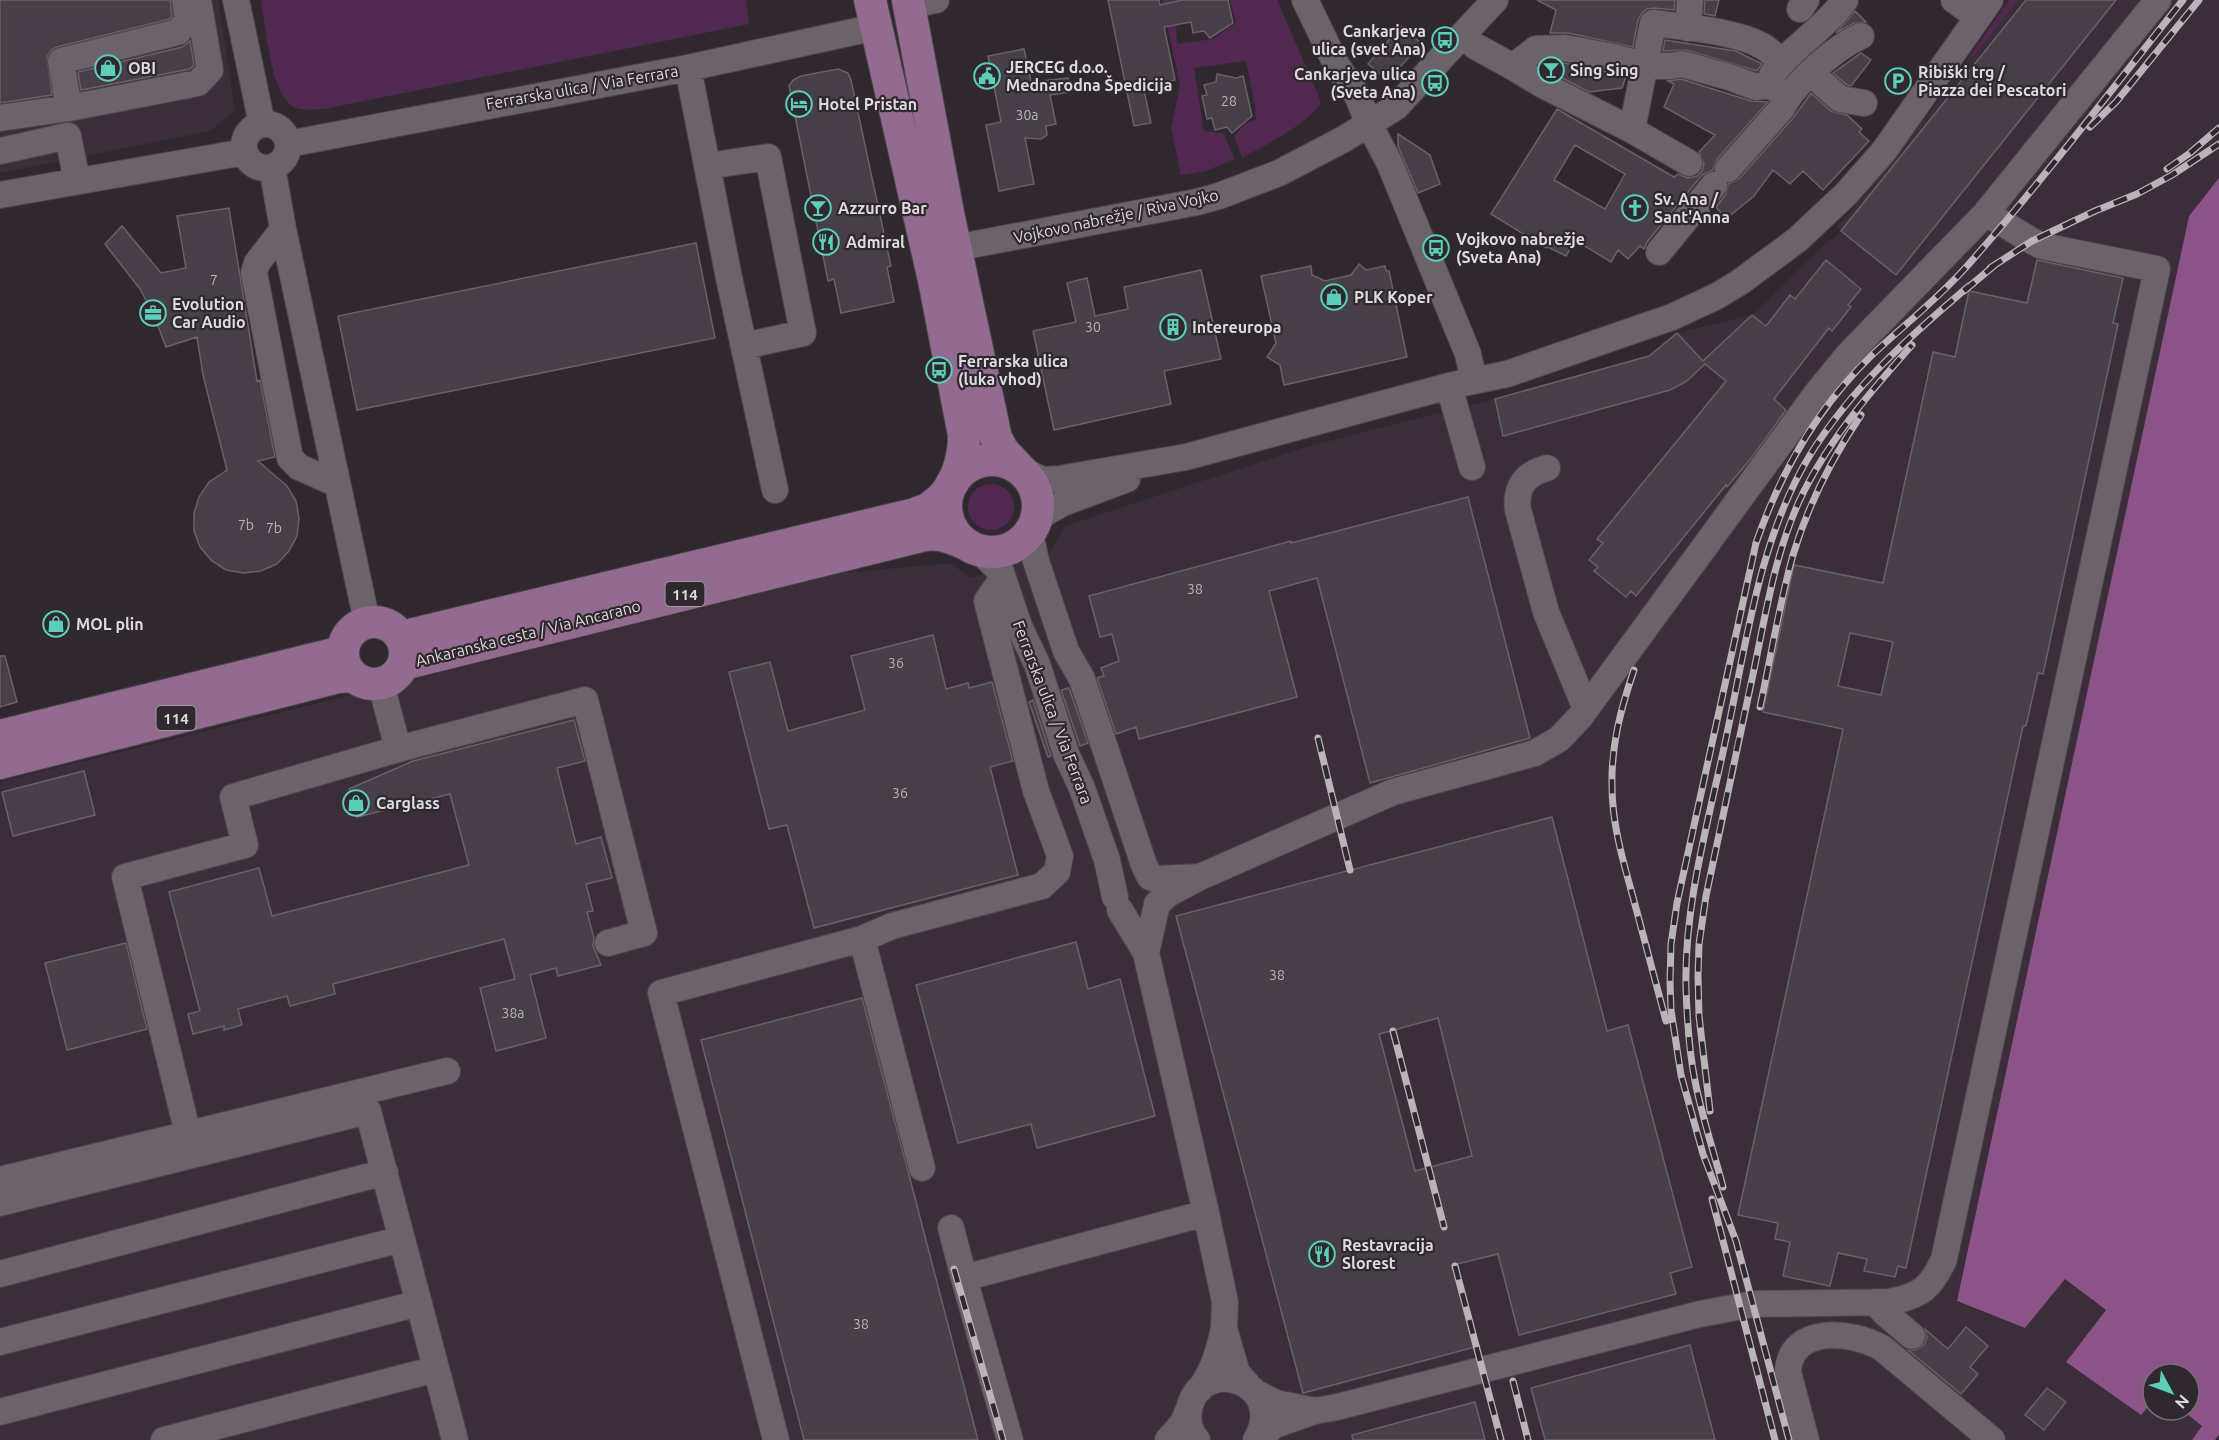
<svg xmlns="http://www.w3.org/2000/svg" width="2219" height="1440" viewBox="0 0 2219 1440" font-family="Ubuntu,sans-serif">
  <rect width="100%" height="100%" fill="#30282f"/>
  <path fill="#3b2e3a" d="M0,0h218l17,110 -25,21 -210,42z
    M2009,0h210v178l-30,38 -232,1086 68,26 39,-50 42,32 -40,52 75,53 12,-14v9h29l20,16 -10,14h-2192v-658l844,-209 106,-10 21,15 78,-24 16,-28 241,-79 189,-48 164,-46 -1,-4 19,-16 75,-18 77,-75 5,-1 7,-8 -4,-4 33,-38 62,-80z"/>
  <path fill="#51284f" d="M261,0h485l3,24 -425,85c-8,0 -20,2 -28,-1 -26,-10 -30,-82 -35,-108z
    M1162,0h13l2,44 36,-5 23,-16 -6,-23h47l40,92 4,11c-16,23 -54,41 -79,55l-8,-22 11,-12 11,-5 -1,-14 -9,-44 -52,7 10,63 19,2 12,26 -29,12 -25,4 -10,-47 9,-43z
    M2009,0h9l-46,58 -2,-2z
    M968 507a23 23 0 1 1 46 0a23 23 0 1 1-46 0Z"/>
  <path fill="#8b5388" d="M2219,178v1257l-4,5h-23l10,-14 -20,-16h7v-36h-36v27l-12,14 -75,-53 40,-52 -41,-31 -40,49 -68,-27 232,-1085z"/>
  <path fill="#473f47" stroke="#696068" stroke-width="1.5" fill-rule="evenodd" d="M0,0h170l2,16 -2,3 -113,28 -6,3 -4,7 5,38 -52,8z
    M1108,0h51l1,5 22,-5h46l5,23 -23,15 -6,-7 -11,2 -2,-11 -27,5 11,53 -32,6 8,37 -17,3z
    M1537,0h138l-1,10 -20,-2 -7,1 -5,4 -4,7 -5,27 -65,-14h-18l6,-23z
    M1705,0h14l-4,16 -11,-2z
    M2026,0h90l-220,275 -55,-44z
    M1855,11l11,11 -12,1 -18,10z
    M1401,26l20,17 -33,38 -20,-17z
    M1665,40l71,11 26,13 -5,7 -71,-21 -23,1z
    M190,41l4,24 -4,4 -109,21 -3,-18 104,-25z
    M1024,49l7,33 37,-4 2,14 -20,3 6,29 -10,2 1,9 -6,4 -16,-1 9,46 -35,7 -13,-66 15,-3 -13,-66z
    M1861,53l10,7 -20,26 -4,-1 -14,-12z
    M1564,63l62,13 -4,12 -33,4 -44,-23 1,-5z
    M838,69l10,4 3,7 40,186 -4,1 7,35 -53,11 -7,-34 -6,2 -39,-195 4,-6 8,-4z
    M1217,74l19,4 7,-2 9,40 -20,17 -5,-6 -12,3 -3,-12 -5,1 -5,-23 5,-1 -3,-10 12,-3z
    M1681,79l70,22 17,1 -51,57 -4,11 -11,5 -55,67 -3,7 -4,-3 -12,13 -10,-9 -7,12 -36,-22 -9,16 -18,-9 -2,1 -55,-34 66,-105 117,68 4,-3 10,4 9,-2 5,-5 2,-7 -5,-12 16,-17 -51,-28 10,-23 -6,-3zM1575,145l50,29 -20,35 -51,-29z
    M1811,93l20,18 16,4 15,14 -3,3 10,9 -46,49 -20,-19 -13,13 -17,-14 -19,26 -28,23 -10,-12 10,-13 2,-10 11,-5 54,-61z
    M1398,134l32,21 10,29 -22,9 -20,-47z
    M229,208l28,173 3,-1 15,77 -17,4 29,25 9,15 3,17 -2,18 -8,15 -12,13 -16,7 -17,2 -18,-3 -14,-9 -12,-14 -6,-16v-18l5,-16 10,-15 18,-12 -24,-95 -6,-38 -31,10 -13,-34 -13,-24 -35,-45 17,-18 39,47 25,-5 -9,-52z
    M696,243l19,95 -358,72 -19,-94z
    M1826,260l35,29 -13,16 3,2 -19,24 -3,-3 -55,71 12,11 -33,46 -26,31 -1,-2 -90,111 -5,-5 -5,6 -32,-26 4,-4 -9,-7 14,-17 -6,-4 129,-158 -21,-17 -18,17 -17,9 -167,46 -8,-37 154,-43 28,-23 26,28 49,-46 14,11 24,-31 5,4z
    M2037,260l86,18 -10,45 5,1 -75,350 -5,-1 -12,53h-3l-117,542 -8,-2 -3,11 -31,-6 3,-12 -29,-6 -8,33 -47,-10 7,-34 -15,-3 3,-16 -40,-8 105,-486 -80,-17 31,-147 89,18 50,-231 22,5 14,-66 58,12zM1850,633l43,9 -12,53 -43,-9z
    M1359,264l7,6 19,-4 1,5h3l18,86 -123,28 -4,-20 -13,-8 9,-14 -15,-67 50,-10 1,9 13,6 26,-6z
    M1201,270l20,89 -57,12 7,33 -117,26 -21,-99 43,-9 -9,-39 20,-5 8,38 33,-7 -4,-22z
    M1468,497l62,241 -160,45 -53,-205 -48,13 28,106 -158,42 -3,-12 -20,7 -19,-56 7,-2 -3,-8 18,-7 -7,-27 -12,3 -11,-41 202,-55v2z
    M933,635l13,54 22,-6 1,5 23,-6 21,79 -23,6 28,108 -204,53 -27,-103 -18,4 -40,-157 41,-10 18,69 77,-21 -14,-54z
    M0,656h5l12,46 -17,5z
    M1069,688l19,55 -8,3 -19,-56z
    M1033,700l18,56 -3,1 -19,-55z
    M574,720l11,41 -28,7 19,76 25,-7 11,41 -26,6 7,27 -6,1 7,26 -1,8 8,19 -43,11 -2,-8 -26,7 16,63 -50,13 -16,-63 35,-9 -11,-40 -171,45 2,10 -45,12 -3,-10 -49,13 4,16 -18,5v-4l-31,8 -5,-20 12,-3 -31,-119 90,-24 13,48 197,-51 -19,-71 -93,23 -8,-28 64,-28z
    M84,771l11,44 -82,21 -11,-44z
    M1552,817l55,214 21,-6 64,242 -22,6 6,21 -157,41 -21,-81 -45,11 22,82 -172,46 -127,-477zM1438,1018l34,138 -57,15 -36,-137z
    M1076,942l12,47 32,-10 35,137 -118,32 -6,-24 -73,19 -42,-158z
    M126,943l21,86 -80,21 -22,-87z
    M862,998l47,177 69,265h-174l-103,-400z
    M1966,1327l22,19 -18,21 8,7 -17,20 -53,-44h8l8,-5 3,-7 -2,-9 23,20z
    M1690,1345l25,95h-170l-14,-52z
    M2047,1388l19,14 -22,28 -19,-15z
    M1475,1402l10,38h-132l-1,-5z"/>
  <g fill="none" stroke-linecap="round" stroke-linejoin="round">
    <g stroke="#4c454b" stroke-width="28">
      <path id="minor" d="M236,0l26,124
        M1305,0l32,66 20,29 12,29 21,40 78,190 6,27
        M1954,0l24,17
        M909,5l27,-5
        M1800,9l6,-9
        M1688,28l2,-28
        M1463,35l12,11 38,21 23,-18 29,-1 49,9 32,9h24l12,-2 47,13 27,10 13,-3 18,13
        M1513,67l30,18 89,45 57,33
        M688,68l41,210 46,212
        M1811,73l29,26 24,4
        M1772,75c20,-29 53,-46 73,-75
        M69,108l-8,-47 117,-29 10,-12 -3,-20
        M0,118l69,-10 129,-25 12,-13 -12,-70
        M244 146a22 22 0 1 1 44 0a22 22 0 1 1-44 0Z
        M1632,130l21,-107c31,4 85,8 111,24 6,4 12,10 18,15
        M288,144l400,-76 188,-41
        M0,151l68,-15 9,45
        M707,166l61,-9 35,176 -59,13
        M272,167l11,62 84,393
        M1728,169l54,-61c12,-25 54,-61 79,-72
        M0,195l245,-43
        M283,229l-26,34 -3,10 36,185 9,9 38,17
        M955,248l242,-46 22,-6 60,-23 65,-34 52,-32 99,-107
        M1659,252l55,-67
        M1449,386l23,81
        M1547,468c-22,6 -32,19 -29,42l28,102 40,97
        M1020,469l22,11 17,-1 127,-22 263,-71 58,-12 165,-57 45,-21 23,-14 57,-42 49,-46 38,-43 106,-151
        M966,544l19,12 16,16 18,54 18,38 30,92 15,32 25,72 8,37
        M381,684l17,65 187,-49 59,233 -36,10
        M1200,877l193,-85 142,-39 24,-14 21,-22 237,-324 32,-39 137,-141 172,-213
        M1120,910l26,43 11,-49 11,-10 32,-17 -45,2 -5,-2 -6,-12 -62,-186 -16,-28 -30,-90 -5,-23 4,-15 10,-10 18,-10 64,-24
        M1146,953l60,260 19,89 -1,26
        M188,1134l-63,-257 120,-32 -12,-48 165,-48
        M922,1168l-60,-229 30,-13 150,-40 15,-14 3,-16 -24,-65 -49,-190 16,-23
        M0,1180l447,-109
        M0,1203l368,-92 87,329
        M951,1228l13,50
        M0,1274l385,-102
        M1875,1302l10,11 27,23
        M0,1342l402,-103
        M1200,1389c14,-20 19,-38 24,-61l13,45 10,11
        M1256,1393l20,10 39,8 -40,14 -19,15
        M1315,1411l22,-4 363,-93 53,-10 136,-2c32,-6 42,-14 55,-43l213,-990 -115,-23 -10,-5 -46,-28
        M0,1412l419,-109
        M164,1440l272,-71
        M776,1440l-115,-447 201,-54
        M1010,1440l-46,-162 242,-65
        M1168,1440l15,-17 5,-12
        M1197,1440c-9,-10 -10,-23 -7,-35 16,-51 98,-21 66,35
        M1806,1440l-18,-68c2,-48 65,-41 94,-24l110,92"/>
    </g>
    <g stroke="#4c454b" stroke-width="34">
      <path id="major" d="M908,0l40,213 48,225 7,13 17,18
        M946 506a46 46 0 1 1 92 0a46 46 0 1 1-92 0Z
        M343 653a31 31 0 1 1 62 0a31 31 0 1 1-62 0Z
        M401,637l514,-123c6,-3 13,-4 17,-8 23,-15 32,-45 32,-71l-30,-155 -64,-280
        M403,664l518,-128c17,-4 29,1 45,8
        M0,736l342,-84
        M0,763l338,-86 14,-1"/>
    </g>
    <use href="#minor" stroke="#6b626a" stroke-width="26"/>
    <use href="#major" stroke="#936b90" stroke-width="32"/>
    <g stroke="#bab4b9" stroke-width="7">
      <path id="rail" d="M2090,127l26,-25 83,-102
        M2167,169l23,-16 29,-25
        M1990,268l42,-27 63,-30 42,-17 35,-19 47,-31
        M1964,291l32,-27
        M1634,670c-13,38 -23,75 -22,116 0,38 11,75 21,111 11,42 22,83 33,124
        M1760,707c11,-50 19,-102 33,-152 15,-50 39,-97 68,-140
        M1318,738l32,132
        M1393,1031l51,196
        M1710,1111l-11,-95 -1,-40 1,-32 7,-48c16,-77 32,-154 49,-231 12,-59 22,-120 49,-174 28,-55 67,-100 108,-146
        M1723,1187c-9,-35 -21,-70 -28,-106 -6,-30 -8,-62 -9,-93 -2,-83 22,-165 39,-245 21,-96 33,-203 85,-288 42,-68 99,-118 159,-169
        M1712,1199l63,241
        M1455,1266l46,174
        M954,1269l49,171
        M1513,1381l15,59
        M1789,1440l-53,-199 -33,-87 -22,-79 -10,-65 -1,-28 1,-38 6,-41 79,-360c25,-72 61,-135 116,-188 32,-30 67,-57 96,-90 75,-85 144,-176 215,-265"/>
    </g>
    <use href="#rail" stroke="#30282f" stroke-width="4.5" stroke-dasharray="14" stroke-linecap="butt"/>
  </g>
  <defs>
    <g id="bus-ring" transform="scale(1.35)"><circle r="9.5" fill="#30282f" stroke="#5dceb9" stroke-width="1.5"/><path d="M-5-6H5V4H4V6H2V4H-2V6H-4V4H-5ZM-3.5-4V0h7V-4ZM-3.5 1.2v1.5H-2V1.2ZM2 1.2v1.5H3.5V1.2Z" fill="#5dceb9"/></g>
    <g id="shop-ring" transform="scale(1.35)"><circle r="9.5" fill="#30282f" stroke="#5dceb9" stroke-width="1.5"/><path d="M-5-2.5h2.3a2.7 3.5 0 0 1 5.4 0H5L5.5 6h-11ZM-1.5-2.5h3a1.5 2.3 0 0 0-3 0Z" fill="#5dceb9"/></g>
    <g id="bar-ring" transform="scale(1.35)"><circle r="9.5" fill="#30282f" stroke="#5dceb9" stroke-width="1.5"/><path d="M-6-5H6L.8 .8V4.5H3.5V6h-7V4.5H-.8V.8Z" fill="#5dceb9"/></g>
    <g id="civic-ring" transform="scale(1.35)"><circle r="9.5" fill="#30282f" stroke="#5dceb9" stroke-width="1.5"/><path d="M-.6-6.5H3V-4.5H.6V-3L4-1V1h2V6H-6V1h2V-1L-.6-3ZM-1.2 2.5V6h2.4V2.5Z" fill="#5dceb9"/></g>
    <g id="parking-ring" transform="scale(1.35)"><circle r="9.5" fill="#30282f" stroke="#5dceb9" stroke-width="1.5"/><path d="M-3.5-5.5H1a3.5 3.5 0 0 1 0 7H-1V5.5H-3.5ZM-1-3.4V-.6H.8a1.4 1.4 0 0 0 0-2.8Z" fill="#5dceb9"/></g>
    <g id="hotel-ring" transform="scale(1.35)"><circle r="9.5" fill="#30282f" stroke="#5dceb9" stroke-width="1.5"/><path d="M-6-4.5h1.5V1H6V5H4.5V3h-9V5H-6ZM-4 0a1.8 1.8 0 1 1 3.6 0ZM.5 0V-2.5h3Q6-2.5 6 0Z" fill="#5dceb9"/></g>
    <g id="church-ring" transform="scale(1.35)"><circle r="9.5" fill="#30282f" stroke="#5dceb9" stroke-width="1.5"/><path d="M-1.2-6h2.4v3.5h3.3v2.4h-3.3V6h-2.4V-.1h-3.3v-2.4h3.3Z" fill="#5dceb9"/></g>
    <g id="restaurant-ring" transform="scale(1.35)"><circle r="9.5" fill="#30282f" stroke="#5dceb9" stroke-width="1.5"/><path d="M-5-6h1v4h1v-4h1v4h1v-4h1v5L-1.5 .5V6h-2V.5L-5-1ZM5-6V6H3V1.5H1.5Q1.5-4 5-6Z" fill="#5dceb9"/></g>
    <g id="office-ring" transform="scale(1.35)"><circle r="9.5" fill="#30282f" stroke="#5dceb9" stroke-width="1.5"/><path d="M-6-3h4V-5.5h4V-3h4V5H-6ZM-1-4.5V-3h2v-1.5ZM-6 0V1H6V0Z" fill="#5dceb9"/></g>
    <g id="building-ring" transform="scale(1.35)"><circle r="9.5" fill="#30282f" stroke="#5dceb9" stroke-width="1.5"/><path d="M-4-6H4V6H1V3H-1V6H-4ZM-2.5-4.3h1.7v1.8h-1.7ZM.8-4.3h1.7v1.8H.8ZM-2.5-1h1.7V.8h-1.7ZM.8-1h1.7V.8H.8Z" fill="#5dceb9"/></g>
  </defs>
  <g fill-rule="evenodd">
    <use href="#bus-ring" x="1445" y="40"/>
    <use href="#shop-ring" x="108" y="68"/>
    <use href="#bar-ring" x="1551" y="70"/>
    <use href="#civic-ring" x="987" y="76"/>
    <use href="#parking-ring" x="1898" y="81"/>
    <use href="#bus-ring" x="1435" y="83"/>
    <use href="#hotel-ring" x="799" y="104"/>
    <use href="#bar-ring" x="818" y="208"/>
    <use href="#church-ring" x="1635" y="208"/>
    <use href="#restaurant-ring" x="826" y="242"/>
    <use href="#bus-ring" x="1436" y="248"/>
    <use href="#shop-ring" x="1334" y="297"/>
    <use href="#office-ring" x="153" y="313"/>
    <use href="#building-ring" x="1173" y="327"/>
    <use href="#bus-ring" x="939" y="370"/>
    <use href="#shop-ring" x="56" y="624"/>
    <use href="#shop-ring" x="356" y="803"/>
    <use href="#restaurant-ring" x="1322" y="1254"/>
  </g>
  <g text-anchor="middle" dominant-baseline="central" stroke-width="4.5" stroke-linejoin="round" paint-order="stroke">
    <g font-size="14" fill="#b9b3b8">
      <text x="1229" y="101">28</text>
      <text x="1027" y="115">30a</text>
      <text x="214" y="280">7</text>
      <text x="1093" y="327">30</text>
      <text x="246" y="525">7b</text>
      <text x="274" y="528">7b</text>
      <text x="1195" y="589">38</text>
      <text x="896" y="663">36</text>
      <text x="900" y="793">36</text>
      <text x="1277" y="975">38</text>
      <text x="513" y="1013">38a</text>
      <text x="861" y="1324">38</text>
    </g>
    <g fill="#30282f" stroke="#aaa5aa" stroke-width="1.5">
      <rect x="665.5" y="582" width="39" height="24" rx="4.5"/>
      <rect x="156.5" y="706" width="39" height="24" rx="4.5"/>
    </g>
    <g font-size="15" font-weight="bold" fill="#dfdade">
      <text x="685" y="594">114</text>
      <text x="176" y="718">114</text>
    </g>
    <g font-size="16" font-weight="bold" fill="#dfdade" stroke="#30282f" text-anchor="start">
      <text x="1426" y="31" text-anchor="end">Cankarjeva<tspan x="1426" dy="18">ulica (svet Ana)</tspan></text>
      <text x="1006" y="67">JERCEG d.o.o.<tspan x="1006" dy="18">Mednarodna Špedicija</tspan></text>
      <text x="128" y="68">OBI</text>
      <text x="1570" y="70">Sing Sing</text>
      <text x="1918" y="72">Ribiški trg /<tspan x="1918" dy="18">Piazza dei Pescatori</tspan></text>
      <text x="1416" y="74" text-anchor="end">Cankarjeva ulica<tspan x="1416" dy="18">(Sveta Ana)</tspan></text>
      <text x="818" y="104">Hotel Pristan</text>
      <text x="1654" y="199">Sv. Ana /<tspan x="1654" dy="18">Sant'Anna</tspan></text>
      <text x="838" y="208">Azzurro Bar</text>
      <text x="1456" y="239">Vojkovo nabrežje<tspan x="1456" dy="18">(Sveta Ana)</tspan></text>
      <text x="846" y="242">Admiral</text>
      <text x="1354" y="297">PLK Koper</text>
      <text x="172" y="304">Evolution<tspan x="172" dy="18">Car Audio</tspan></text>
      <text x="1192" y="327">Intereuropa</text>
      <text x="958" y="361">Ferrarska ulica<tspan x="958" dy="18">(luka vhod)</tspan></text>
      <text x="76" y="624">MOL plin</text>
      <text x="376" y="803">Carglass</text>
      <text x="1342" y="1245">Restavracija<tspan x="1342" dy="18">Slorest</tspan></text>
    </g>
    <g font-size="16" fill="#dfdade" stroke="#30282f">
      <text transform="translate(582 87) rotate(-10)">Ferrarska ulica / Via Ferrara</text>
      <text transform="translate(1116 216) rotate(-12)">Vojkovo nabrežje / Riva Vojko</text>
      <text transform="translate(528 633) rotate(-14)">Ankaranska cesta / Via Ancarano</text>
      <text transform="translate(1053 712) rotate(69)">Ferrarska ulica / Via Ferrara</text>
    </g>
  </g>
  <g transform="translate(2171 1392) rotate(131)"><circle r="28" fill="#30282f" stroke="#766f75" stroke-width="1.5"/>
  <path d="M0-4.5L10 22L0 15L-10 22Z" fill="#5dceb9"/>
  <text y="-9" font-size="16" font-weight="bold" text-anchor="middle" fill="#dfdade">N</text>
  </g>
</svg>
